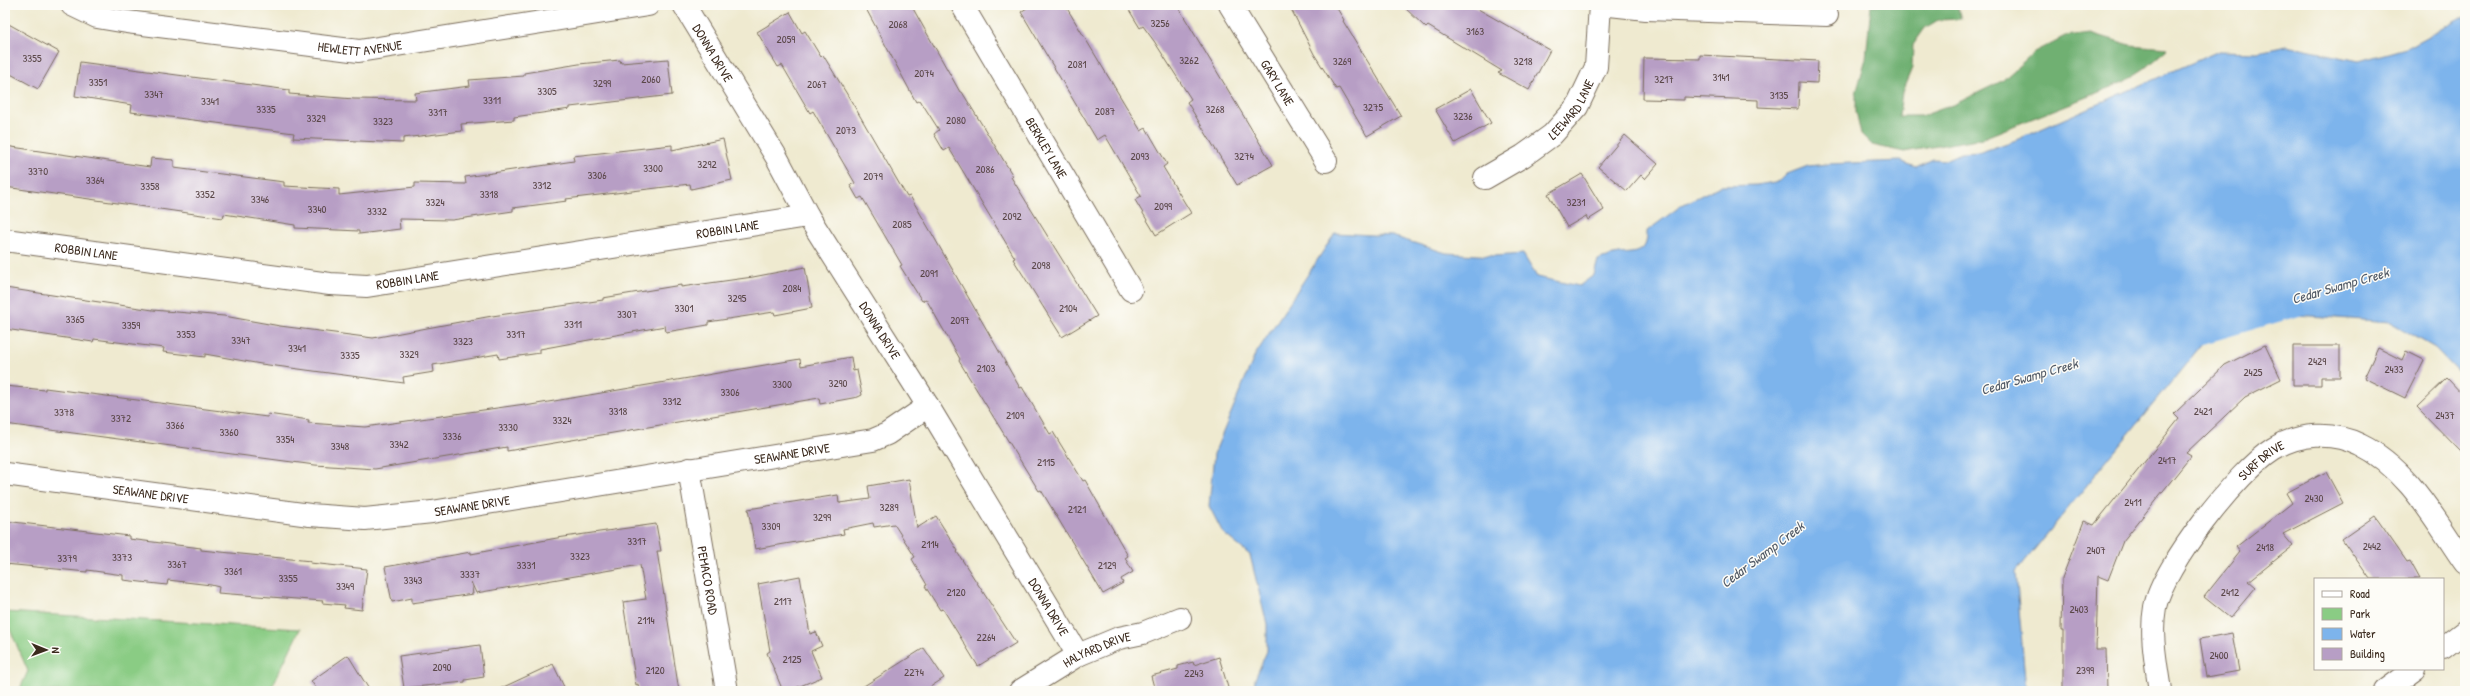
<svg xmlns="http://www.w3.org/2000/svg" width="2470" height="696" viewBox="0 0 2470 696" font-family="'Patrick Hand',sans-serif">
  <rect width="100%" height="100%" fill="#fdfcf7"/>
  <filter id="ink" filterUnits="userSpaceOnUse"><feTurbulence type="fractalNoise" baseFrequency=".025" numOctaves="2"/><feDisplacementMap in="SourceGraphic" scale="8" xChannelSelector="R" yChannelSelector="G"/><feConvolveMatrix kernelMatrix="1 2 1 2 8 2 1 2 1" color-interpolation-filters="sRGB"/></filter>
  <filter id="wash" filterUnits="userSpaceOnUse"><feTurbulence type="fractalNoise" baseFrequency=".012" numOctaves="4" result="noise"/><feDisplacementMap in="SourceGraphic" scale="16" xChannelSelector="R" yChannelSelector="G"/><feGaussianBlur stdDeviation="0.9" result="paint"/><feColorMatrix in="noise" values="0 0 0 0 0 0 0 0 0 0 0 0 0 0 0 0 0 1.4 0 .05"/><feComposite in="paint" operator="in"/></filter>
  <g filter="url(#wash)">
    <rect width="100%" height="100%" fill="#efead0"/>
    <path fill="#8acc84" stroke="#627b51" d="M5,612l295,17 -30,62h-251l9,-20 -23,-53z"/>
    <path fill="#6fb072" stroke="#556d48" d="M1871,5h86l4,14 -23,1 -13,8 -12,17 -1,23 -10,24 -3,24h23l33,-12 47,-23 32,-29 31,-16 26,-3 39,12 38,3 -23,20 -23,15 -139,55 -79,14 -32,-7 -11,-11 -5,-23v-17l10,-36z"/>
    <path fill="#7db4ec" stroke="#5c6f85" d="M2465,16v363l-30,-31 -45,-26 -160,-12 -214,262 10,119h-772l1,-12 12,-28v-27l-17,-69 -27,-22 -14,-27 5,-52 41,-99 80,-122 57,3 54,17 48,3 29,-2 14,23 42,9 15,-11 4,-15c5,-2 10,-4 16,-5 18,-4 34,3 33,-24l35,-26 38,-19 37,-1 23,-4 7,-7 21,-8 19,-2 73,-3 16,6 17,-8 13,1 15,-7 20,-1 35,-12 203,-89 39,1 29,-6 72,15 47,-13z"/>
    <g fill="none" stroke-linecap="round" stroke-linejoin="round">
      <path stroke="#7db4ec" stroke-width="36" d="M2177,333l119,-35"/>
    </g>
    <g id="blocks">
      <path fill="#b79ec5" d="M864,5h47l49,87h2l30,49 21,35 -2,1 86,139 -35,21 -49,-78 2,-1 -66,-110 -5,3 -10,-17 5,-4 -19,-30 -4,2z
        M1031,5h34l76,126 5,-3 21,36 -4,3 28,46 -35,22 -21,-35 6,-4 -36,-61 -8,5 -76,-128z
        M1126,5h51l96,160 -36,20 -50,-83 4,-3 -37,-58 -11,-15 -3,2z
        M1289,5h46l9,15 -1,1 58,95 -34,20 -28,-48 -3,1 -22,-35z
        M1402,5h69l79,45 -21,40 -31,-17 4,-2 -74,-45 -2,2z
        M790,12l12,21 3,-2 16,26 2,-2 30,49 54,93 3,-1 21,36 89,156 2,-1 28,47 3,-2 30,49 2,-1 43,76 -3,2 8,14 -12,7 2,4 -20,11 -62,-104 -2,1 -80,-130 1,-2 -34,-60 -4,2 -22,-35 2,-1 -40,-68 -4,2 -8,-14 5,-2 -42,-72 -3,2 -28,-48 -4,2 -21,-35z
        M5,22l54,30 -21,37 -33,-18z
        M1700,55l118,6 -1,22 -18,-1 -1,27 -40,-2v-7l-74,-3v3l-41,-1 1,-41 56,1z
        M668,59l4,36 -102,12v2l-56,8v3l-53,4 1,7 -59,7v5l-110,-5 1,-5 -163,-21 1,-7 -57,-9 5,-34 209,28v4l65,5 62,1 -1,-7 55,-7 -1,-6 55,-4v-3l55,-9 41,-4 1,3z
        M1471,89l20,34 -36,20 -20,-34z
        M1625,135l33,29 -13,15 -4,-4 -14,16 -29,-24z
        M723,139l9,41 -41,9 -1,-5 -124,15 1,2 -54,7v3l-61,9 -53,-1 1,10 -41,5v-3l-64,-3v-3l-71,-11 -1,4 -218,-31v-41l145,21 1,-9 23,2v8l110,14v4l55,3v6l76,-8v-4l51,1 -1,-7 109,-16 -1,-5 99,-11v5z
        M1582,174l22,36 -16,10 -2,-4 -19,11 -19,-33z
        M805,267l7,41 -37,7 -1,-3 -66,10v3l-42,7 -1,-6 -125,23v4l-41,6 -1,-5 -65,11 1,7 -31,5 1,6 -143,-19 -56,-10v3l-42,-5 1,-4 -70,-9 -1,3 -88,-13v-41l148,22 71,6 56,10 93,12 119,-22 111,-16v-2l78,-13v2l72,-10z
        M2265,345l16,34 -36,18 -59,56 5,3 -68,85 -15,39 -10,-4 -2,73h10l1,42h-44v-60h-2l1,-53 22,-57 10,4 85,-106 -5,-5 51,-49z
        M2293,346h47v31h-19v8h-28z
        M2378,348l24,12 4,-9 18,9 -19,38 -41,-20z
        M851,357l2,14 4,-1 5,25 -4,2 -38,7 -1,-6 -312,53v-4l-132,22 -60,-4 -310,-41v-38l40,4v-2l222,29 1,-3 41,6 -1,3 57,4 160,-23v2l275,-47 1,7z
        M2447,378l18,19v59l-48,-49z
        M2326,472l17,31 -60,31 10,12 -44,35 7,6 -26,31 -26,-21 36,-45 -4,-5 56,-44 -6,-10z
        M909,479l8,49 19,-12 22,35 -1,1 59,91 -38,23 -35,-57 -3,1 -15,-24 2,-1 -15,-26 3,-2 -21,-33 -20,3 -1,-4 -30,6 1,5 -89,15 -7,-40 90,-14 1,8 31,-4 -2,-13z
        M2375,516l32,46 3,-1 10,18h-50l-28,-40z
        M5,521l124,15v3l72,9v2l110,11 -1,2 57,6 -5,41 -18,-2 1,-3 -23,-2 1,-2 -105,-8 1,-6 -8,-2 -43,-5 -1,5 -44,-5v-5l-36,-5v2l-82,-8z
        M656,524l5,27h-4l22,140h-40l-1,-7 -2,1 -13,-83 23,-3 -6,-34 -164,28 -5,-11 2,12 -61,9v-5l-20,4 -7,-35 86,-15v2l86,-16z
        M800,576l10,58 6,-2 6,14 -11,5 11,26 -34,14h-5l-16,-38 3,-2 -12,-67z
        M2232,633l7,38 -33,6 -6,-38z
        M480,645l4,32 -19,3v2l-61,6 -5,-32z
        M924,648l20,30 -20,13h-68z
        M348,655l22,36h-52l-7,-10z
        M1219,657l10,34h-74l-4,-15 27,-7v-3l15,-4 1,3z
        M553,664l13,27h-71z"/>
    </g>
  </g>
  <g filter="url(#ink)">
    <use href="#blocks" fill-opacity="0" stroke="#7a6d5c" stroke-width="1"/>
    <g fill="none" stroke-linecap="round" stroke-linejoin="round">
      <g stroke="#7a6d5c" stroke-width="24">
        <g id="minor">
          <path id="s1" d="M72,5l25,12 30,5 232,29 289,-46"/>
          <path id="s2" d="M684,5l93,153 31,58 120,190 150,249"/>
          <path id="s3" d="M962,5l169,285"/>
          <path id="s4" d="M1230,5l96,156"/>
          <path d="M1610,5l36,4 181,6"/>
          <path id="s5" d="M1485,178l38,-22 29,-21 25,-28 19,-40 4,-62"/>
          <path id="s6" d="M5,240l325,44 37,2 441,-70"/>
          <path id="s7" d="M689,469l38,222"/>
          <path id="s8" d="M5,474l305,41 55,4 67,-7 441,-72 14,-6 41,-28"/>
          <path d="M2443,648l22,-17"/>
          <path id="s9" d="M1020,691l58,-36 41,-17 24,-5 37,-15"/>
          <path id="s10" d="M2160,691c-4,-28 -10,-56 -5,-84 8,-41 83,-136 118,-158 26,-16 60,-18 87,-4 48,23 75,75 105,118"/>
          <path d="M2385,691l30,-22"/>
        </g>
      </g>
      <use href="#minor" stroke="#fff" stroke-width="22"/>
    </g>
  </g>
  <g text-anchor="middle" dominant-baseline="central" stroke-width="3" stroke-linejoin="round" paint-order="stroke">
    <g font-size="11" fill="#5a4748">
      <text x="1160" y="23">3256</text>
      <text x="898" y="24">2068</text>
      <text x="1475" y="31">3163</text>
      <text x="786" y="39">2059</text>
      <text x="32" y="58">3355</text>
      <text x="1189" y="60">3262</text>
      <text x="1342" y="61">3269</text>
      <text x="1523" y="61">3218</text>
      <text x="1077" y="64">2081</text>
      <text x="924" y="73">2074</text>
      <text x="1721" y="77">3141</text>
      <text x="651" y="79">2060</text>
      <text x="1664" y="79">3217</text>
      <text x="98" y="82">3351</text>
      <text x="602" y="83">3299</text>
      <text x="817" y="84">2067</text>
      <text x="547" y="91">3305</text>
      <text x="154" y="94">3347</text>
      <text x="1779" y="95">3135</text>
      <text x="492" y="100">3311</text>
      <text x="210" y="101">3341</text>
      <text x="1373" y="107">3275</text>
      <text x="266" y="109">3335</text>
      <text x="1215" y="109">3268</text>
      <text x="1105" y="111">2087</text>
      <text x="438" y="112">3317</text>
      <text x="1463" y="116">3236</text>
      <text x="316" y="118">3329</text>
      <text x="956" y="120">2080</text>
      <text x="383" y="121">3323</text>
      <text x="846" y="130">2073</text>
      <text x="1140" y="156">2093</text>
      <text x="1244" y="156">3274</text>
      <text x="707" y="164">3292</text>
      <text x="653" y="168">3300</text>
      <text x="985" y="169">2086</text>
      <text x="38" y="171">3370</text>
      <text x="597" y="175">3306</text>
      <text x="873" y="176">2079</text>
      <text x="95" y="180">3364</text>
      <text x="542" y="185">3312</text>
      <text x="150" y="186">3358</text>
      <text x="205" y="194">3352</text>
      <text x="489" y="194">3318</text>
      <text x="260" y="199">3346</text>
      <text x="435" y="202">3324</text>
      <text x="1576" y="202">3231</text>
      <text x="1163" y="206">2099</text>
      <text x="317" y="209">3340</text>
      <text x="377" y="211">3332</text>
      <text x="1012" y="216">2092</text>
      <text x="902" y="224">2085</text>
      <text x="1041" y="265">2098</text>
      <text x="929" y="273">2091</text>
      <text x="792" y="288">2084</text>
      <text x="737" y="298">3295</text>
      <text x="684" y="308">3301</text>
      <text x="1068" y="308">2104</text>
      <text x="627" y="314">3307</text>
      <text x="75" y="319">3365</text>
      <text x="960" y="320">2097</text>
      <text x="573" y="324">3311</text>
      <text x="131" y="325">3359</text>
      <text x="186" y="334">3353</text>
      <text x="516" y="334">3317</text>
      <text x="241" y="340">3347</text>
      <text x="463" y="341">3323</text>
      <text x="297" y="348">3341</text>
      <text x="409" y="354">3329</text>
      <text x="350" y="355">3335</text>
      <text x="2317" y="361">2429</text>
      <text x="986" y="368">2103</text>
      <text x="2394" y="369">2433</text>
      <text x="2253" y="372">2425</text>
      <text x="838" y="383">3290</text>
      <text x="782" y="384">3300</text>
      <text x="730" y="392">3306</text>
      <text x="672" y="401">3312</text>
      <text x="618" y="411">3318</text>
      <text x="2203" y="411">2421</text>
      <text x="64" y="412">3378</text>
      <text x="1015" y="415">2109</text>
      <text x="2445" y="415">2437</text>
      <text x="121" y="418">3372</text>
      <text x="562" y="420">3324</text>
      <text x="175" y="425">3366</text>
      <text x="508" y="427">3330</text>
      <text x="229" y="432">3360</text>
      <text x="452" y="436">3336</text>
      <text x="285" y="439">3354</text>
      <text x="399" y="444">3342</text>
      <text x="340" y="446">3348</text>
      <text x="2167" y="460">2417</text>
      <text x="1046" y="462">2115</text>
      <text x="2314" y="498">2430</text>
      <text x="2133" y="502">2411</text>
      <text x="889" y="507">3289</text>
      <text x="1077" y="509">2121</text>
      <text x="822" y="517">3299</text>
      <text x="771" y="526">3309</text>
      <text x="637" y="541">3317</text>
      <text x="930" y="544">2114</text>
      <text x="2372" y="546">2442</text>
      <text x="2265" y="547">2418</text>
      <text x="2096" y="550">2407</text>
      <text x="580" y="556">3323</text>
      <text x="122" y="557">3373</text>
      <text x="67" y="558">3379</text>
      <text x="177" y="564">3367</text>
      <text x="526" y="565">3331</text>
      <text x="1107" y="565">2129</text>
      <text x="233" y="571">3361</text>
      <text x="470" y="574">3337</text>
      <text x="288" y="578">3355</text>
      <text x="413" y="580">3343</text>
      <text x="345" y="586">3349</text>
      <text x="956" y="592">2120</text>
      <text x="2230" y="592">2412</text>
      <text x="783" y="601">2117</text>
      <text x="2079" y="609">2403</text>
      <text x="646" y="620">2114</text>
      <text x="986" y="637">2264</text>
      <text x="2219" y="655">2400</text>
      <text x="792" y="659">2125</text>
      <text x="442" y="667">2090</text>
      <text x="655" y="670">2120</text>
      <text x="2085" y="670">2399</text>
      <text x="914" y="672">2274</text>
      <text x="1194" y="673">2243</text>
    </g>
    <g font-size="13" fill="#3b2a1e" stroke="#fdfcf7">
      <text stroke="none"><textPath href="#s1" startOffset="293">HEWLETT AVENUE</textPath></text>
      <text stroke="none"><textPath href="#s2" startOffset="56">DONNA DRIVE</textPath></text>
      <text stroke="none"><textPath href="#s4" startOffset="91">GARY LANE</textPath></text>
      <text stroke="none"><textPath href="#s5" startOffset="112">LEEWARD LANE</textPath></text>
      <text stroke="none"><textPath href="#s3" startOffset="166">BERKLEY LANE</textPath></text>
      <text stroke="none"><textPath href="#s6" startOffset="730">ROBBIN LANE</textPath></text>
      <text stroke="none"><textPath href="#s6" startOffset="82">ROBBIN LANE</textPath></text>
      <text stroke="none"><textPath href="#s6" startOffset="406">ROBBIN LANE</textPath></text>
      <text stroke="none"><textPath href="#s2" startOffset="380">DONNA DRIVE</textPath></text>
      <text stroke="none"><textPath href="#s8" startOffset="795">SEAWANE DRIVE</textPath></text>
      <text stroke="none"><textPath href="#s10" startOffset="268">SURF DRIVE</textPath></text>
      <text stroke="none"><textPath href="#s8" startOffset="147">SEAWANE DRIVE</textPath></text>
      <text stroke="none"><textPath href="#s8" startOffset="471">SEAWANE DRIVE</textPath></text>
      <text stroke="none"><textPath href="#s7" startOffset="113">PEMACO ROAD</textPath></text>
      <text stroke="none"><textPath href="#s2" startOffset="704">DONNA DRIVE</textPath></text>
      <text stroke="none"><textPath href="#s9" startOffset="88">HALYARD DRIVE</textPath></text>
    </g>
    <g font-size="14" font-style="italic" fill="#525a66" stroke="#fdfcf7">
      <text transform="translate(2340 285) rotate(-16)">Cedar Swamp Creek</text>
      <text transform="translate(2029 376) rotate(-16)">Cedar Swamp Creek</text>
      <text transform="translate(1762 554) rotate(-37)">Cedar Swamp Creek</text>
    </g>
  </g>
  <rect width="2470" height="696" fill="none" stroke="#fdfcf7" stroke-width="20"/>
  <rect x="2314" y="578" width="130" height="92" fill="#fdfcf7" stroke="#afa8a0"/>
  <rect x="2322" y="591" width="20" height="6" fill="#ffffff" stroke="#afa8a0"/>
  <text x="2350" y="598" font-size="12" fill="#3b2a1e">Road</text>
  <rect x="2322" y="608" width="20" height="12" fill="#8acc84" stroke="#afa8a0"/>
  <text x="2350" y="618" font-size="12" fill="#3b2a1e">Park</text>
  <rect x="2322" y="628" width="20" height="12" fill="#7db4ec" stroke="#afa8a0"/>
  <text x="2350" y="638" font-size="12" fill="#3b2a1e">Water</text>
  <rect x="2322" y="648" width="20" height="12" fill="#b79ec5" stroke="#afa8a0"/>
  <text x="2350" y="658" font-size="12" fill="#3b2a1e">Building</text>
  <g transform="translate(46 650) rotate(91)" stroke="#fdfcf7" stroke-width="3" paint-order="stroke">
  <path d="M0-3L7 15L0 10L-7 15Z" fill="#3b2a1e"/>
  <text y="-6" font-size="11" font-weight="bold" text-anchor="middle" fill="#3b2a1e">N</text>
  </g>
</svg>
